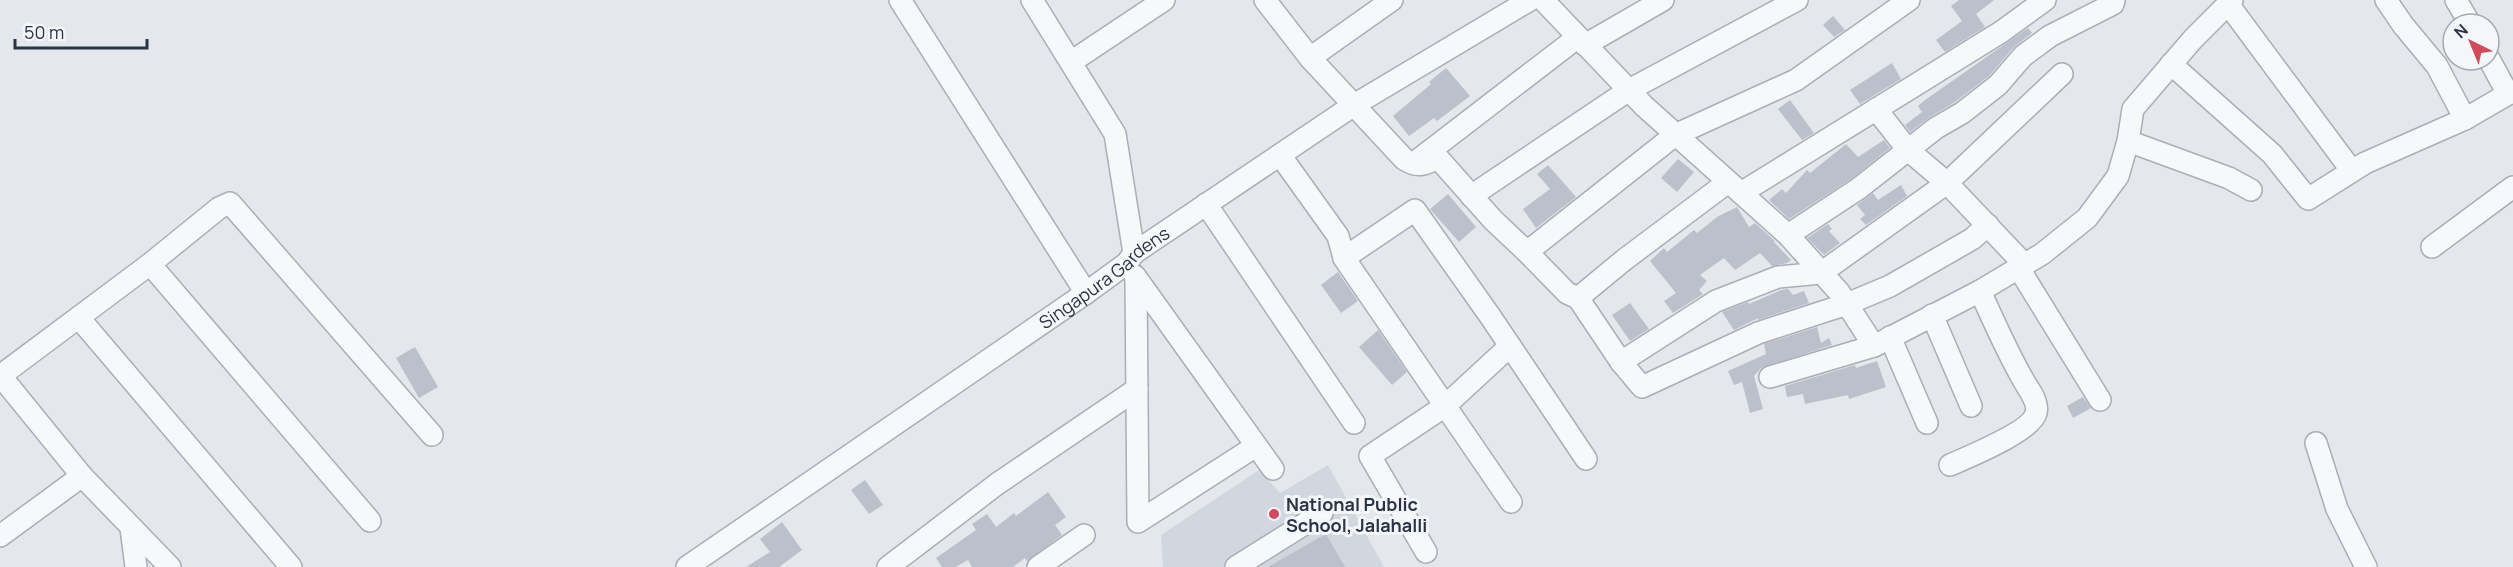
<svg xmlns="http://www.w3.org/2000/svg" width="2513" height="567" viewBox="0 0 2513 567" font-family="Manrope,sans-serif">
  <rect width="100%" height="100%" fill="#e4e7ec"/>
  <path fill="#d2d6de" d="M1328,465l56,102h-221l-2,-32 98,-65 21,23z"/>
  <path fill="#bbc0ca" d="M1959,0h35l-18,14 9,13 -40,25 -9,-12 26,-19 -11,-15z
    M1833,16l12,14 -11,7 -11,-12z
    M2028,28l4,5 -18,14 -25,29 -34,26 -25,15 -20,15 -5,-7 17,-13 -4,-6 7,-6z
    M1892,63l9,16 -41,25 -10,-14z
    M1446,68l24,28 -33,25 -3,-3 -25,18 -16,-20 38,-32 -2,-2z
    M1790,100l24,33 -12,7 -24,-31z
    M1884,140l6,8 -39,31 -62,40 -20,-19 13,-11 4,4 21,-23 3,3 36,-29 12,13z
    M1678,159l16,13 -17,20 -16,-14z
    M1548,165l28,32 -40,31 -13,-19 27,-20 -13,-15z
    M1901,185l6,11 -41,29 -6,-6 5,-4 -8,-10 16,-12 5,7z
    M1448,194l28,33 -17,15 -29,-33z
    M1737,207l12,20 6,-4 20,18 -1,1 17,18 -4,3 -15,3 -12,-13 -25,17 -11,-12 -24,17 7,6 -8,9 4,4 -30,19 -9,-12 12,-8 -26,-32 14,-13 3,4 27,-22 3,3 20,-16z
    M1828,224l4,5 -3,2 11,12 -16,12 -17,-17z
    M1338,272l20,29 -17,12 -20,-28z
    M1788,289l5,6 11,-4 5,12 -51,17v-2l-24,12 -12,-18 26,-10 1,2 32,-14z
    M1630,303l19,26 -19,12 -18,-26z
    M1817,327l4,16 8,-5 3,7 -71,23 -7,8 9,33 -13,4 -8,-31 -8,3 -6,-14 38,-17 -2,-10z
    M1378,330l29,42 -15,13 -33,-38z
    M415,347l23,40 -19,11 -23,-40z
    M1877,361l9,26 -37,12 -1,-4 -43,9 -2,-10 -16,3 -2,-11 70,-21 1,3z
    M2083,397l8,11 -18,10 -6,-12z
    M865,480l18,25 -14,9 -18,-24z
    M1048,492l18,25 -11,8 7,10 -35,26 -2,-3 -12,9h-41l-4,-7 -12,7h-14l-6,-9 40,-28 -4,-6 15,-10 9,13 18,-14 2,3z
    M782,522l20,28 -23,17h-33l24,-15 -10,-13z
    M1326,534l19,33h-77z"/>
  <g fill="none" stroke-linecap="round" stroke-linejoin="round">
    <g stroke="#a9aeb7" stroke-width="24">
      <g id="minor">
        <path d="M900,0l186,293"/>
        <path d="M1032,0l83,134 19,119"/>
        <path d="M1265,0l45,58 94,101c13,9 20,6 34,-1l55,62 34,32 148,-117 121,-55 113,-80"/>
        <path d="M1543,0l101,106 144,129 51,57 35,54 106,-55 62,-37 45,-36 31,-42 10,-35 5,-32 60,-70 39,-39"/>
        <path d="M2386,0l17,25 34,41 28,53"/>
        <path d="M2456,0l14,24"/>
        <path d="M2228,4l124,167"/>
        <path d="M1585,45l78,-45"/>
        <path d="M1310,58l82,-58"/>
        <path d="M2489,59l19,35"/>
        <path d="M1071,62l93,-62"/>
        <path d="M2171,64l101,90 36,45 57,-36 100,-44 48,-28"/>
        <path d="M1876,109l32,41 39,33 76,80"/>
        <path d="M2128,141l101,37 22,12"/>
        <path d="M1280,155l58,81 6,22 167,244"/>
        <path d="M1418,160l160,-123"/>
        <path d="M1741,193l260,-161 44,-32"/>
        <path d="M1471,196l158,-106 168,-90"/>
        <path d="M1206,204l148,219"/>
        <path d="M1788,235l70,-46 78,-61 26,-15 36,-28 25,-29 27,-20 63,-32 1,-4"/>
        <path d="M2432,247l81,-60"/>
        <path d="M1527,252l40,41 11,5 43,64 21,25 116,-54 89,-29 43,-18 82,-47 16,-14"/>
        <path d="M1344,258l71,-48 75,106 96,143"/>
        <path d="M150,264l220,257"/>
        <path d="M2018,267l82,133"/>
        <path d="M1135,276l138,193"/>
        <path d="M1136,279l2,243 118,-76"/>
        <path d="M1578,298l46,-38 104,-78"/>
        <path d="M1932,315l39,91"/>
        <path d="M79,318l212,249"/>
        <path d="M1890,337l37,86"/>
        <path d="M1621,362l95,-61 62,-24 43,-4 126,-90 115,-109"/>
        <path d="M0,375l82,101 88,91"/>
        <path d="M0,376l150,-112 69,-56 11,-5 202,232"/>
        <path d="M1770,377l104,-31"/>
        <path d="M2316,443l21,66 29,58"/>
        <path d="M1950,465c18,-8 82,-34 86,-52 3,-10 -6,-22 -11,-30 -17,-29 -31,-61 -45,-92"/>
        <path d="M131,528l5,39"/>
        <path d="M0,536l82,-60"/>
        <path d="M1426,552l-56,-96 75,-50 65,-60"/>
        <path id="s1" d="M687,567l399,-274 41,-30 7,-10 220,-148 176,-105"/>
        <path d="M888,567l109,-83 140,-95"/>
        <path d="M1038,567l46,-32"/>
        <path d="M1236,567l86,-54"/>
      </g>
    </g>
    <use href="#minor" stroke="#f7f8fa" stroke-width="21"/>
  </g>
  <circle fill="#d1495b" stroke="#f4f6f9" stroke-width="2" cx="1274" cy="514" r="6"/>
  <g text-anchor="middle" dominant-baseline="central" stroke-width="6" stroke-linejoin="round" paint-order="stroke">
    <g font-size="18" fill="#2b3445" stroke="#f4f6f9">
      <text stroke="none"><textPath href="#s1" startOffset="508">Singapura Gardens</textPath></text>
    </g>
    <g font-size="18" font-weight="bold" fill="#2b3445" stroke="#f4f6f9" text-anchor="start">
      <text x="1286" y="504">National Public<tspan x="1286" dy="21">School, Jalahalli</tspan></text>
    </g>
  </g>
  <g transform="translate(2471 42) rotate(317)"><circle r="28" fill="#f4f6f9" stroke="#a4a8b1" stroke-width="1.5"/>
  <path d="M0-4.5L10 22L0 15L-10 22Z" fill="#d1495b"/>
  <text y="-9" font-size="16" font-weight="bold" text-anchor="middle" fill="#2b3445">N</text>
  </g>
  <path d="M15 39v9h132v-9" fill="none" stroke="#2b3445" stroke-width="3"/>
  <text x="24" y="39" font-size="18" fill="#2b3445" stroke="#f4f6f9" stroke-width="4.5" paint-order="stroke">50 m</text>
</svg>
